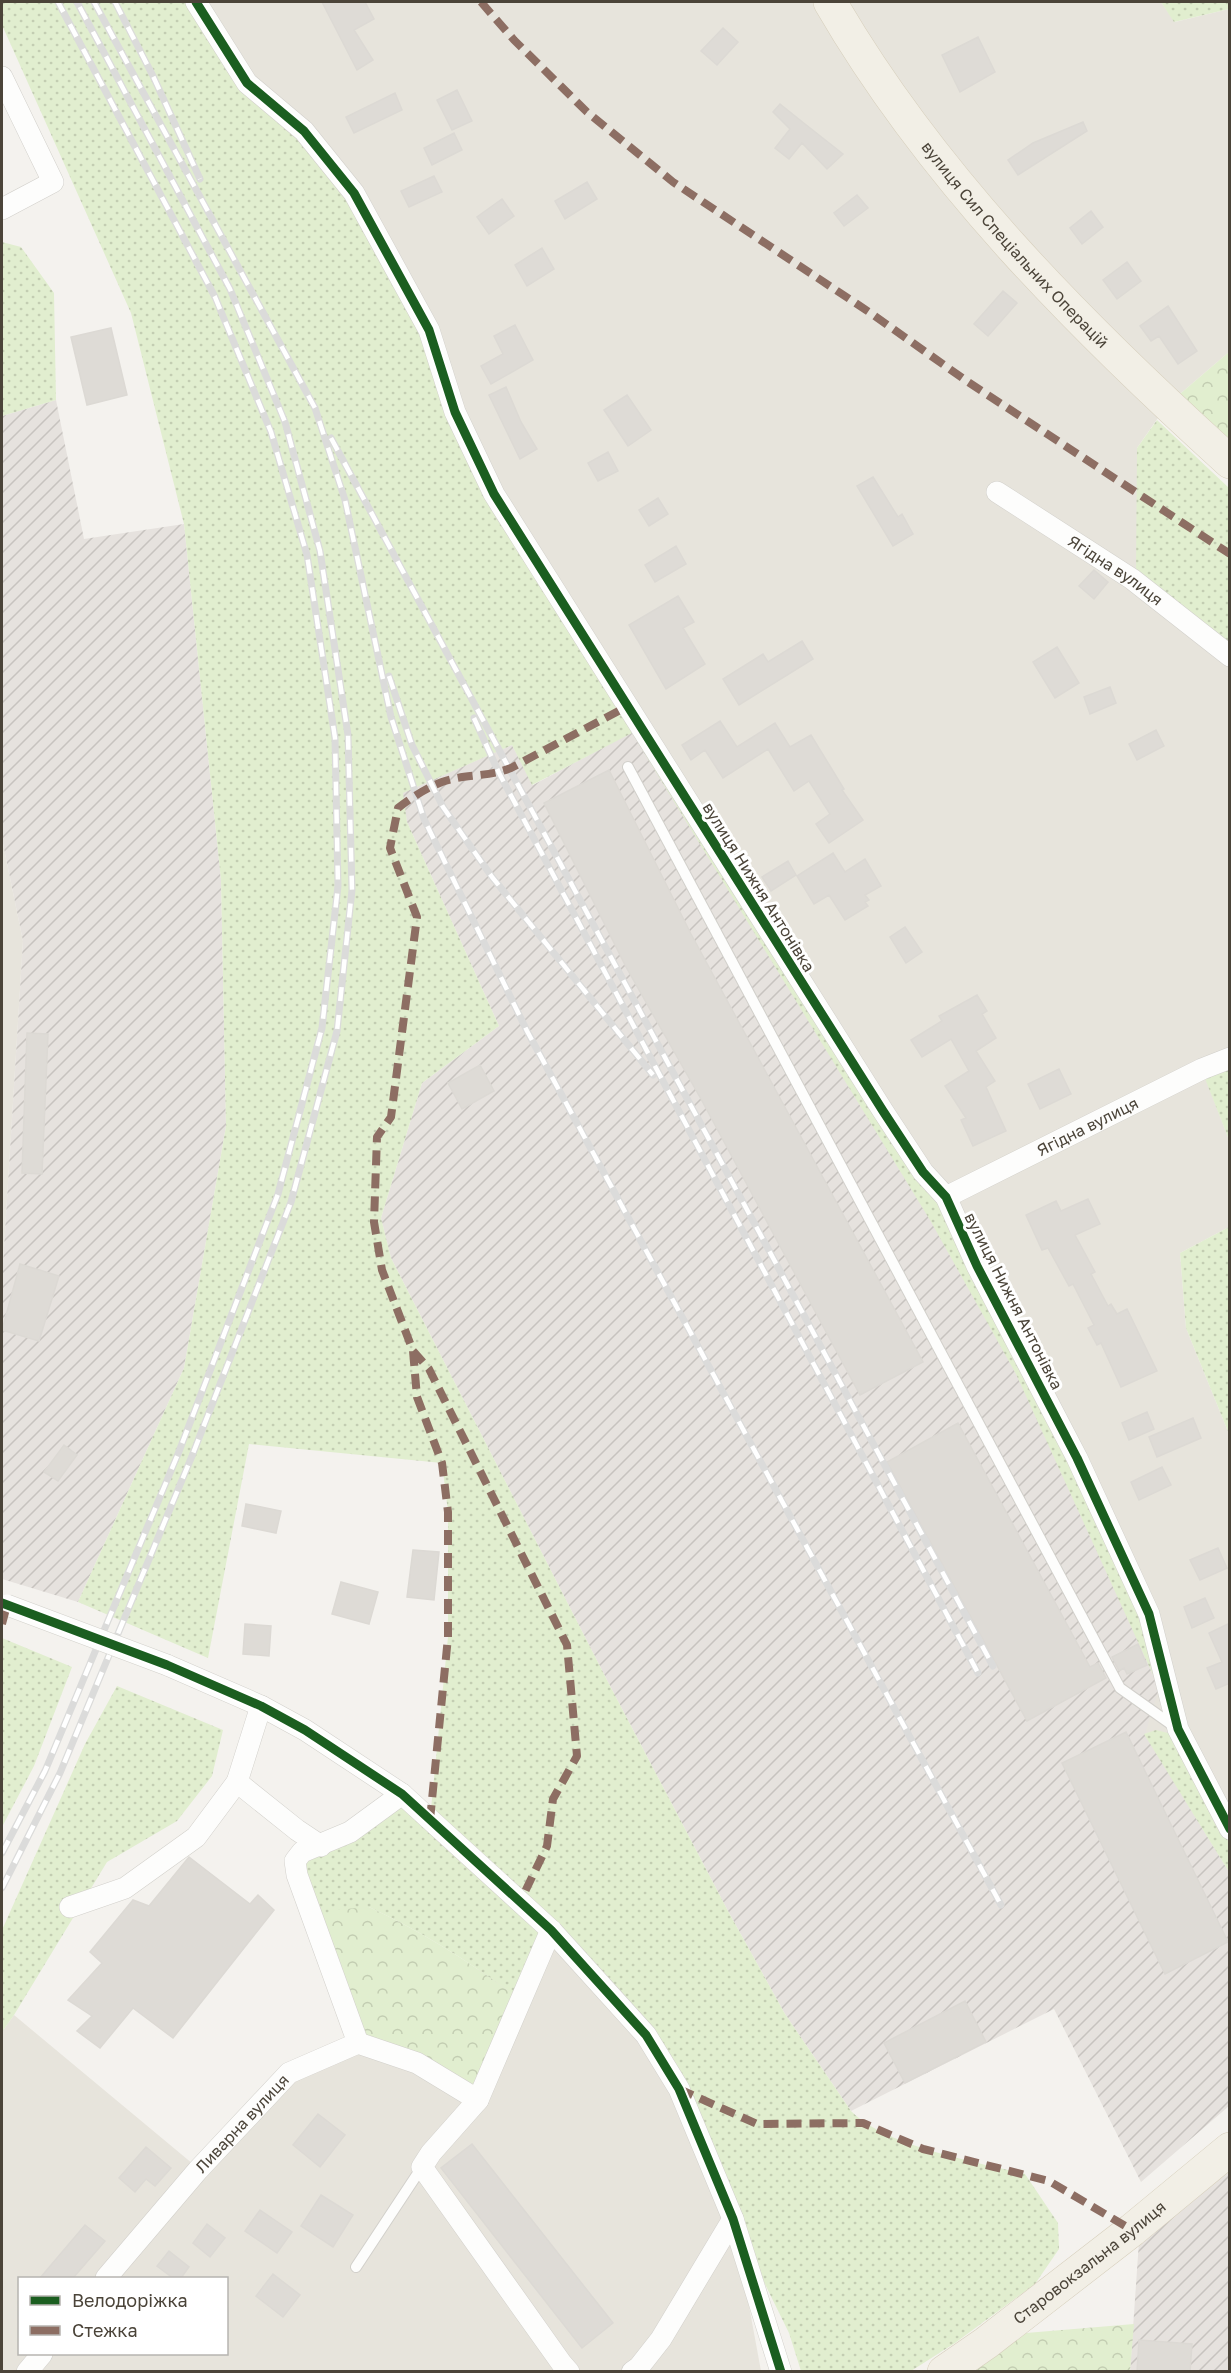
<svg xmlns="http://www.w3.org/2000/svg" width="1231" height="2373" viewBox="0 0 1231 2373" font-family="'Golos Text',sans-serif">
  <defs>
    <pattern id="industrial-furrows" width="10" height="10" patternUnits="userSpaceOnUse" patternTransform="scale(1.5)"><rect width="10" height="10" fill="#e6e2de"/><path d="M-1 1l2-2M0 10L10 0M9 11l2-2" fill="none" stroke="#c7c3bf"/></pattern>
    <pattern id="grass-dots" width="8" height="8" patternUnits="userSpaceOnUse" patternTransform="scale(1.5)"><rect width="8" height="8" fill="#e1eecf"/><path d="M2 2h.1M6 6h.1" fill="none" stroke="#c3cdb2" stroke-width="1.8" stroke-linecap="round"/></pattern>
    <pattern id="forest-crowns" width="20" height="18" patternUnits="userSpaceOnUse" patternTransform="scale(1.5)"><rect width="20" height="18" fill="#e1eecf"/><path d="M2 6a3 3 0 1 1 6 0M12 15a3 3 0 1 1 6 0" fill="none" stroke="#c3cdb2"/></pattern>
  </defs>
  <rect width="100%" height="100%" fill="#f4f2ee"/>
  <path fill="#e7e4dc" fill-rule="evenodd" d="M190,2h971l14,20 54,-13v343l-62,53 -30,43 92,200v418l-24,11 24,63v87l-49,26 6,75 43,106v409l-57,-109 -16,-3 -12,3 7,-22z
    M2,839l21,102 -21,339z
    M551,1930l95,105 87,184 28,152h-759v-339l12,-17 185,154 90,-96zM20,2278h206v76h-206z"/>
  <path fill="url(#industrial-furrows)" d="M56,400l28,139 100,-15 37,356 5,246 -42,242 -106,234 -76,-23v-299l21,-339 -21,-102v-423z
    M632,732l298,488 86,154 143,314 -14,46 84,138v234l-88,76 -87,-173 -203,102 -66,-97 -57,-103 -120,-229 -217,-424 -10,-40 41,-135 77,-57 -92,-204 -5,-29 110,-48 21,40z
    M1229,2156v215l-99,1 9,-131z"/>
  <path fill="url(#grass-dots)" d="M2,2h188l111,133 48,61 74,137 25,83 489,786 136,259 69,155 17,72 -143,-314 -86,-154 -298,-487 -100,52 -20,-40 -109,48 4,29 92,204 -77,57 -41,135 10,40 217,424 120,229 57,103 66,97c34,35 125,51 174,63l33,49 1,26 -24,35 -80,59 -44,28h-110l-12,-38 -56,-114 -54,-130 -128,-158 -30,69c-50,-37 -96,-67 -152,-93l-53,23 -21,-69 107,-67 28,25 18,-182v-125l-6,-49 -193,-19 -41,214 -130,-56 106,-234 42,-242 -5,-246 -37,-356 -53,-211 -129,-288z
    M1161,2h68v7l-55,13z
    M2,242l19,5 33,46 2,107 -54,16z
    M1157,420l72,68v160l-93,-75 1,-125z
    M1229,1066v74l-25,-64z
    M1229,1227v207l-43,-106 -6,-75z
    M2,1638l70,29 -38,99 -32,61z
    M117,1686l106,44 -11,46 -35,45 -70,41 -93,153 -12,17v-102l83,-186z
    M1156,1730l16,4 57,109v29l-85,-138z"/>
  <path fill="url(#forest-crowns)" d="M1229,352v110l-62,-57z
    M369,1907c56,26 102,56 152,93l-43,100 -120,-57 -42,-113 18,-20z
    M1134,2324l-4,47 -157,1 53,-39z"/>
  <path fill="#dedbd6" stroke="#dcd9d4" stroke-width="1.5" d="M322,2h43l9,17 -20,11 19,30 -16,10z
    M723,28l15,14 -21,23 -16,-14z
    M978,37l17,35 -35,20 -18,-37z
    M457,90l15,31 -20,9 -15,-30z
    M395,93l7,17 -48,23 -8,-16z
    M780,104l25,20 38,30 -16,15 -25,-26 -13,16 -14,-11 15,-19 -17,-17z
    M1083,122l4,9 -69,44 -10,-15 25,-17z
    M454,133l8,17 -30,15 -8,-17z
    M434,176l8,16 -33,15 -8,-16z
    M587,182l10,17 -32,20 -10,-18z
    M857,195l11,13 -24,18 -10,-13z
    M502,199l12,17 -25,18 -12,-17z
    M1091,211l12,16 -21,17 -12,-16z
    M542,248l12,21 -27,17 -12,-21z
    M1127,262l14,19 -24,18 -14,-19z
    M1003,291l14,12 -29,33 -14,-12z
    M1168,306l29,45 -19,13 -19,-28 -8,5 -11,-15z
    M515,325l18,35 -42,24 -10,-18 22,-12 -9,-18z
    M111,328l16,67 -40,10 -16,-68z
    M506,387l15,35 16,27 -17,10 -31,-64z
    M627,395l24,35 -23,16 -24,-36z
    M608,452l10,19 -20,10 -10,-18z
    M873,477l25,40 4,-3 11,20 -20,12 -36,-60z
    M658,498l10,16 -19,12 -10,-16z
    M676,546l10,18 -31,18 -10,-17z
    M1094,570l14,12 -14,17 -15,-13z
    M678,596l16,26 -11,6 22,36 -39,25 -37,-64z
    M802,641l11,18 -74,46 -16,-26 40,-25 5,8z
    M1057,647l22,36 -24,15 -22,-36z
    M1110,687l6,16 -26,11 -6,-17z
    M720,721l17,26 38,-24 15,24 21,-12 33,54 -2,1 21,30 -34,23 -13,-19 14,-10 -21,-33 -15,10 -26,-42 -45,29 -18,-28 -14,10 -9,-15z
    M1156,730l8,16 -27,14 -8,-16z
    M609,770l82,164 232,428 -63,33 -159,-296 -75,-132 -82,-164z
    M833,853l12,19 20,-13 16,27 -16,9 4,5 -4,2 3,4 -23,14 -16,-25 -15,9 -17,-28z
    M788,861l8,14 -25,16 -9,-14z
    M905,927l17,25 -16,11 -16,-26z
    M977,995l10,16 -5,3 14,24 -20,13 19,30 -9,6 20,44 -33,15 -12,-26 5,-2 -21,-32 24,-15 -18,-32 -29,18 -11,-17 31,-19 -3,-5z
    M27,1033l21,1 -6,140 -20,-1z
    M480,1065l14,26 -32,18 -14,-26z
    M1059,1069l12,25 -31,15 -12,-25z
    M1088,1199l12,25 -25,11 20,37 -4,2 17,32 3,-2 6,10 10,-5 30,62 -36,16 -20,-44 -4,2 -9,-17 6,-3 -21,-41 -4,2 -21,-38 -6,2 -16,-35 30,-14 5,10z
    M20,1264l39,12 -20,65 -37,-11z
    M1147,1412l7,17 -25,11 -7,-17z
    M1193,1418l8,20 -44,19 -8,-20z
    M958,1423l132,244 8,-4 8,15 -79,43 -140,-259z
    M64,1445l13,10 -19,26 -14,-9z
    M1162,1467l9,18 -32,15 -8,-18z
    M246,1504l35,7 -5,22 -34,-7z
    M1218,1548l9,20 -27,12 -10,-20z
    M413,1550l26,2 -5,48 -27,-3z
    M341,1582l37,10 -9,32 -37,-10z
    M1205,1598l9,20 -22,10 -8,-21z
    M1230,1623v60l-14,6 -9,-21 15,-6 -13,-29z
    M245,1624l26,2 -2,30 -26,-2z
    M1138,1644l9,21 -20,9 -3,-6 -5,3 -7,-14z
    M1126,1732l102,210 -63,32 -103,-211z
    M189,1857l61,47 8,-9 16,15 -101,128 -40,-30 -33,40 -23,-17 15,-15 -24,-16 34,-37 -12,-11 43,-52 16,6z
    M965,2001l21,41 -81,41 -21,-40z
    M318,2114l27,21 -25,32 -27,-22z
    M472,2144l141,179 -31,25 -141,-180z
    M146,2147l25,21 -16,18 -9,-7 -11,13 -16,-14z
    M321,2195l32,20 -20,32 -32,-21z
    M260,2210l32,22 -15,21 -32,-22z
    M207,2224l18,14 -15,19 -17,-14z
    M85,2225l20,16 -32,37h-33z
    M169,2251l20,16 -8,11h-8l-16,-12z
    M273,2274l27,21 -17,22 -27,-21z
    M1139,2340l53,4 -2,28h-53z"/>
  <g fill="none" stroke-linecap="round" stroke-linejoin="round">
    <g stroke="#d2d0cb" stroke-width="12">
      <path id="lane" d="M628,767l492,921 55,39
        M356,2267l66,-100"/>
    </g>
    <g stroke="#d2d0cb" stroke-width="22">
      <g id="street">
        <path d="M196,2l51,81 57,48 50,62 75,137 26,82 39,82 389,617 40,61 23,25 31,69 100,192 72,156 29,115 52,100"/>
        <path d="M2,77l51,105 -51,27"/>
        <path id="s1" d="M997,492l135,87 98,77"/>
        <path id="s2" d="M946,1197l256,-128 28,-11"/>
        <path d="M167,1665l94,41 44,24 97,64 149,136 95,105 33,54 54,130 48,153"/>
        <path d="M237,1782l60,48 24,16"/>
        <path d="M70,1907l55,-19 71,-51 41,-55 24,-76"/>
        <path d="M551,1930l-73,170 -47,53 -9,14 140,197 7,8"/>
        <path d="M358,2043l-61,-168 -2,-14 7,-9 48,-20 52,-38"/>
        <path id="s3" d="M106,2278l92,-108 91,-97 69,-30 59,20 61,37"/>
        <path d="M27,2372l15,-18"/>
        <path d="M632,2372l7,-5 22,-28 72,-120"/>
      </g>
    </g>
    <g stroke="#d6cebb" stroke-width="34">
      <g id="primary">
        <path id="s4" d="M830,2c102,176 250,324 400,460"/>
        <path id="s5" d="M944,2372l42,-29 146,-113 98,-81"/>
      </g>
    </g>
    <use href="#lane" stroke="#fdfdfc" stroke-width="10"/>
    <use href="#street" stroke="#fdfdfc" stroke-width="21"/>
    <use href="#primary" stroke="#f2efe6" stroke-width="33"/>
    <g stroke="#dbdbda" stroke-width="7">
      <path id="rail" d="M94,2l221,406 30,92 46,217 33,102 103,212 474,874
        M115,2l38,74 47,103
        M331,438l662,1228
        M389,676l23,69 31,62 49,70 161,198
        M474,718l25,55 479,900
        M2,1853l43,-82 133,-317 100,-260 44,-166 16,-142 -3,-148 -28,-183 -36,-123 -56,-135 -157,-295
        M2,1888l58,-115 132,-317 99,-254 46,-171 15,-141 -4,-155 -28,-184 -35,-129 -55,-133 -153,-287"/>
    </g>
    <use href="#rail" stroke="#fff" stroke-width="4.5" stroke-dasharray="14" stroke-linecap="butt"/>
    <g stroke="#d2d0cb" stroke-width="22" stroke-linecap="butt">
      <path id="street-bridge" d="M7,1605l160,60"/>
    </g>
    <use href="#street-bridge" stroke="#fdfdfc" stroke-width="21"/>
    <path stroke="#8d6e63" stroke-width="8" stroke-dasharray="15 8" stroke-linecap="butt" d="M481,2l33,38 73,72 86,70 199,132 96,68 262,172
      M413,1351l16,18 138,276 10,111 -24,43 -6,47 -27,56
      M2,1624l5,-19
      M430,1820l18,-183v-125l-6,-49 -25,-66 -4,-46 -31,-81 -8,-48 3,-85 14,-20 26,-200 -27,-69 8,-40c13,-10 28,-20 44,-26 22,-8 47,-5 69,-14l117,-62
      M679,2089l78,35 106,-1 60,26 126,32 83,49"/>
    <g stroke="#fff" stroke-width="13">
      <path id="cycleway" d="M196,2l51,81 57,48 50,62 75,137 26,82 39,82 389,617 40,61 23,25 31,69 100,192 72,156 29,115 52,100
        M2,1603l165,62 94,41 44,24 97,64 149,136 95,105 33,54 54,130 48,153"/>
    </g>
    <use href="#cycleway" stroke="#1b5e20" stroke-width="9"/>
  </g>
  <g text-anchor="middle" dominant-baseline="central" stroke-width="6" stroke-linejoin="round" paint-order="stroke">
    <g font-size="16" fill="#4b4439" stroke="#fff">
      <text stroke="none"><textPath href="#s4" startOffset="306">вулиця Сил Спеціальних Операцій</textPath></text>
      <text stroke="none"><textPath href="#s1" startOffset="142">Ягідна вулиця</textPath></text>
      <text transform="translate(759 887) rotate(58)">вулиця Нижня Антонівка</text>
      <text stroke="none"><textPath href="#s2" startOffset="158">Ягідна вулиця</textPath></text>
      <text transform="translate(1014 1301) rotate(63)">вулиця Нижня Антонівка</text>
      <text stroke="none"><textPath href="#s3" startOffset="206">Ливарна вулиця</textPath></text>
      <text stroke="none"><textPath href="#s5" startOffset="182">Старовокзальна вулиця</textPath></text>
    </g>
  </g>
  <rect width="1231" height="2373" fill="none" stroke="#4b4439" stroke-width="6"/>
  <rect x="18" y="2277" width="210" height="78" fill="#ffffff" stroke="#b7b4b0" stroke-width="1.5"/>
  <rect x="30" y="2296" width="30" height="9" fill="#1b5e20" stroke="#b7b4b0" stroke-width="1.5"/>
  <text x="72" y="2307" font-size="18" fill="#4b4439">Велодоріжка</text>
  <rect x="30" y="2326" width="30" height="9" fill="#8d6e63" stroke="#b7b4b0" stroke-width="1.5"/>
  <text x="72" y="2337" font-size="18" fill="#4b4439">Стежка</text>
</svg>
